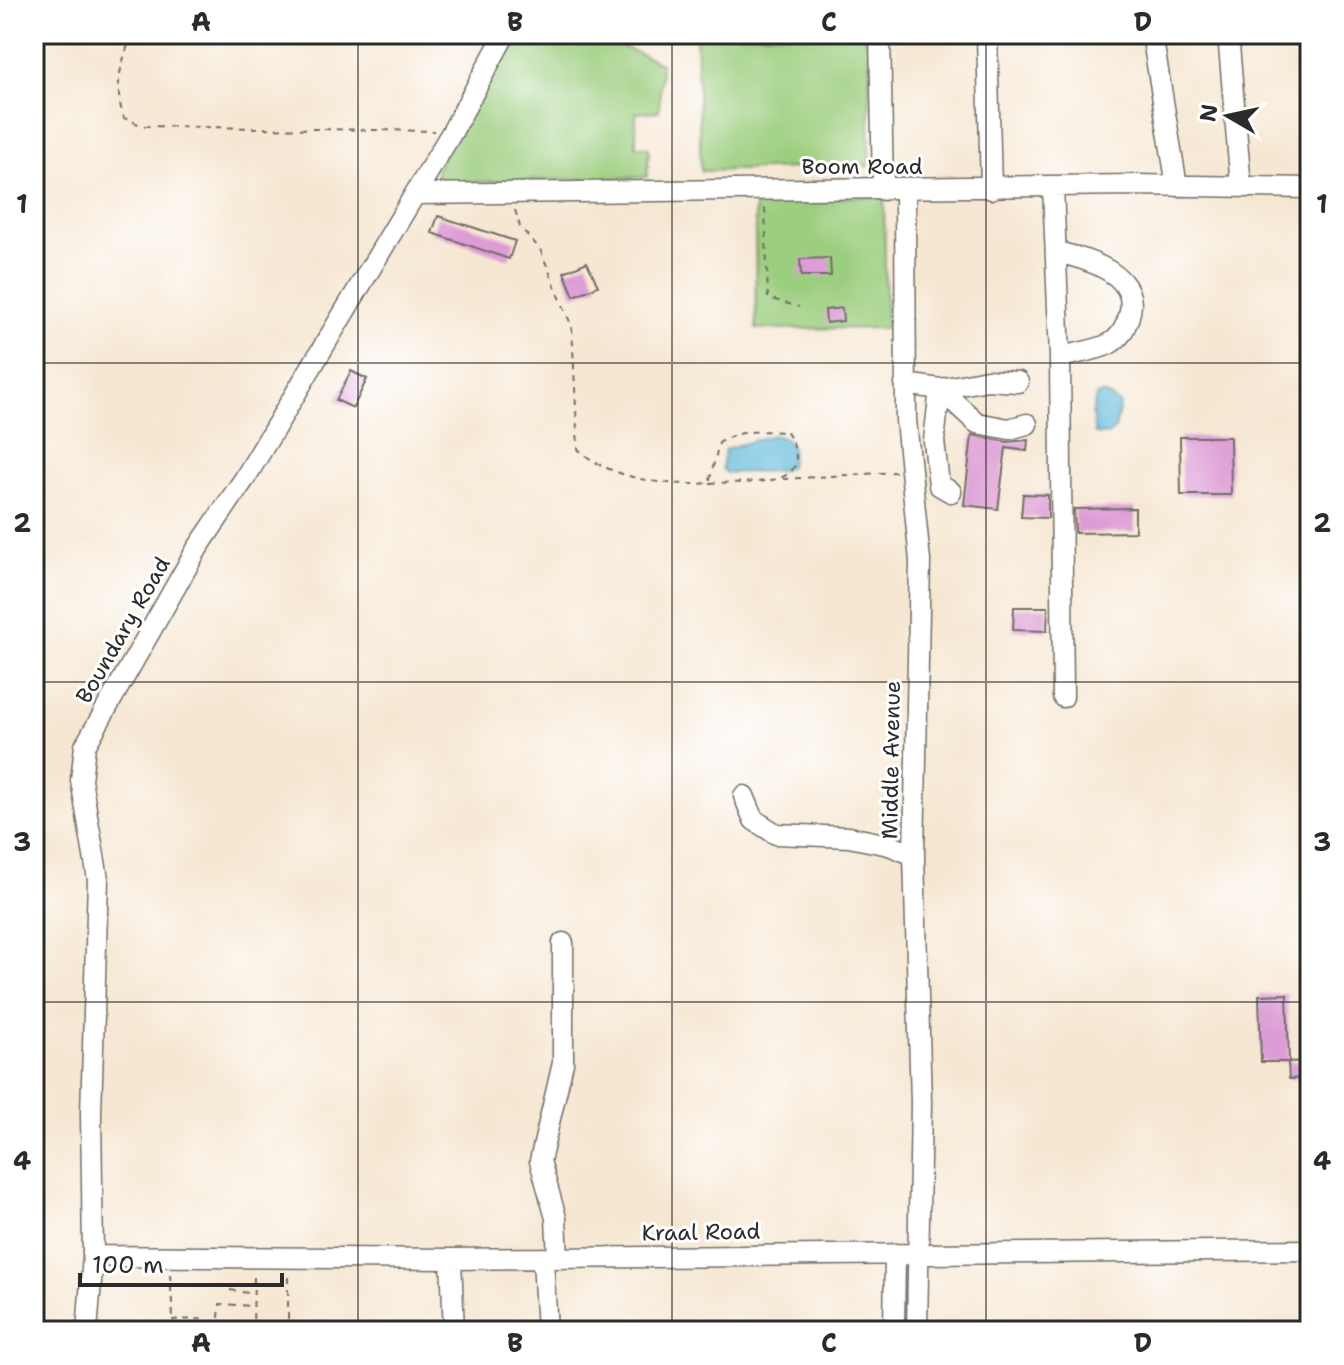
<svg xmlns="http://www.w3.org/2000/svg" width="1344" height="1365" viewBox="0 0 1344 1365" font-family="'Shantell Sans',sans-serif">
  <rect width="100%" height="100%" fill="#fff"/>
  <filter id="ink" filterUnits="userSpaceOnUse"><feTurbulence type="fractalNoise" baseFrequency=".0125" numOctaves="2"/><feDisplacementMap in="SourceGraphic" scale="16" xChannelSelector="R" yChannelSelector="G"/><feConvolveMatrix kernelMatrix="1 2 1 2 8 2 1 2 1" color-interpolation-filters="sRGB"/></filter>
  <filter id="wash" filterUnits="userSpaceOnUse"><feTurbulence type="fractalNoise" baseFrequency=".006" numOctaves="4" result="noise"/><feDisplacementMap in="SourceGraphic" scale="32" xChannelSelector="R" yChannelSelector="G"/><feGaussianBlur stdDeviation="1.8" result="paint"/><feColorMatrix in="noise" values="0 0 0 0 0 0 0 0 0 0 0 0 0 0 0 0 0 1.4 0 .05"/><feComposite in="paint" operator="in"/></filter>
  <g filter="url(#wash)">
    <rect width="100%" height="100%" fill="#f6e7d3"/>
    <path fill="#9cce7f" stroke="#647c55" stroke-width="2" d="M509,34h114l-4,11 42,18 -2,48 -23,2v33l13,2 -2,29 -201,6 -9,-5 -1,-8z
      M696,34h165l9,9 -1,123 -168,5z
      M755,197h129l2,131 -130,1z"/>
    <path fill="#5bb8d9" stroke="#437282" stroke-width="2" d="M1104,393l16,11 -5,25 -8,6 -12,-1 -3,-20 4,-18z
      M773,435l14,4 5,10 -2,18 -11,4 -53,2 -4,-5 3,-19z"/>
    <g id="blocks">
      <path fill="#dd9cd5" d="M438,216l77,25 -6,18 -77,-26z
        M830,258l1,18h-30l-1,-17z
        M587,262l11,24 -24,10 -10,-24z
        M842,308l1,13 -17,2 -1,-13z
        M351,371l16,8 -14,29 -17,-8z
        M972,435l35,7 21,-2 -1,11 -21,-3 -8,61 -34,-4z
        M1180,437h50l1,58h-50z
        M1023,494l25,1v23l-27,-1z
        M1135,508v24l-60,1 -1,-24z
        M1014,607h34l-1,24 -34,-1z
        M1287,994l2,68h-28l-2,-67z
        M1307,1061l2,17 -20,1 -1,-17z"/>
    </g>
  </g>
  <g filter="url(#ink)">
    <use href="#blocks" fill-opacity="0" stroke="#726d66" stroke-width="2"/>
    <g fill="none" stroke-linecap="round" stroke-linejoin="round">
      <g stroke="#726d66" stroke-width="23">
        <path id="minor" d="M880,34l3,156
          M987,34l4,155
          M1152,34l25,152
          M1228,34l13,153
          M1053,187l7,170 3,340
          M905,190l1,230 14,141 -6,294 7,248 -4,228
          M415,194l720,-9 175,3
          M1056,252c32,7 88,23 72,67 -4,11 -8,19 -19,25 -14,7 -33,9 -49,13
          M905,384l35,5 37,34 32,6 18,-5
          M951,492l-12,-7 -5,-44 6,-52 47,-9 31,2
          M744,796l10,24 22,14 73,3 40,8 25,10
          M93,1256l358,3 859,-9
          M543,1258l4,73
          M558,1258l-2,-40 -16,-57 23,-98v-120
          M451,1259l3,72
          M87,1331l6,-75 -2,-142 7,-235 -17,-99 4,-34 112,-197 48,-71 207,-346 53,-98
          M894,1331l1,-77"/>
      </g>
      <path stroke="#726d66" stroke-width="2" stroke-dasharray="6 6" stroke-linecap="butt" d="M132,34c-11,30 -19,53 -8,84l19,8 291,5
        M765,208l3,90 31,9
        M515,210l5,17 20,22 32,78 6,122c31,30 90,38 131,34l10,-40c20,-14 44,-12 68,-11 35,60 -40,49 -78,51
        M783,479l113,-7
        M170,1274l4,57
        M230,1290l23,4
        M219,1318l1,-14 33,2
        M172,1320l30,-1 1,12
        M149,1331l23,-5
        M253,1331l1,-57
        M288,1331v-58"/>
      <use href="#minor" stroke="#fff" stroke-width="20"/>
    </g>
  </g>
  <path fill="none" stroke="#2b2b2b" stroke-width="2" stroke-opacity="0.55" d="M358,34v1297M672,34v1297M986,34v1297M34,363h1276M34,682h1276M34,1002h1276"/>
  <g text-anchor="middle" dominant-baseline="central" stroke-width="6" stroke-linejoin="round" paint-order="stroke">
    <g font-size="22" fill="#2b2b2b" stroke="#fff">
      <text x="862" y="166">Boom Road</text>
      <text transform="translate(123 630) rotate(-60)">Boundary Road</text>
      <text transform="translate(891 760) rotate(-89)">Middle Avenue</text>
      <text transform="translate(701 1232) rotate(-1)">Kraal Road</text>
    </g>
  </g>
  <rect width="1344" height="1365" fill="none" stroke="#fff" stroke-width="88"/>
  <g transform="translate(1228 116) rotate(279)" stroke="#ffffff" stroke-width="6" paint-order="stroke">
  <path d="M0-6L14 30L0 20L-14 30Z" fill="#2b2b2b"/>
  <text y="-12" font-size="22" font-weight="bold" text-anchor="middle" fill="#2b2b2b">N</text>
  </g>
  <path d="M80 1273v12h202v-12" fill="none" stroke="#2b2b2b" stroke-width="4"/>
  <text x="92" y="1273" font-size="24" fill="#2b2b2b" stroke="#ffffff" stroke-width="6" paint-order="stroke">100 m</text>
  <rect x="44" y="44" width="1256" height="1277" fill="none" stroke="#2b2b2b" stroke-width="3"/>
  <g font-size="26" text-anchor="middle" font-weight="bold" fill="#2b2b2b">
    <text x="201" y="31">A</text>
    <text x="515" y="31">B</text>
    <text x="829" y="31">C</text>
    <text x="1143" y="31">D</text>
    <text x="22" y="213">1</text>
    <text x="1322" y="213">1</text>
    <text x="22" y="532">2</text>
    <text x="1322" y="532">2</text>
    <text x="22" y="851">3</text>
    <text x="1322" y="851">3</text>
    <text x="22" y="1170">4</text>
    <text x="1322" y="1170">4</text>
    <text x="201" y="1352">A</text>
    <text x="515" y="1352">B</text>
    <text x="829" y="1352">C</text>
    <text x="1143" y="1352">D</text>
  </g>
</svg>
